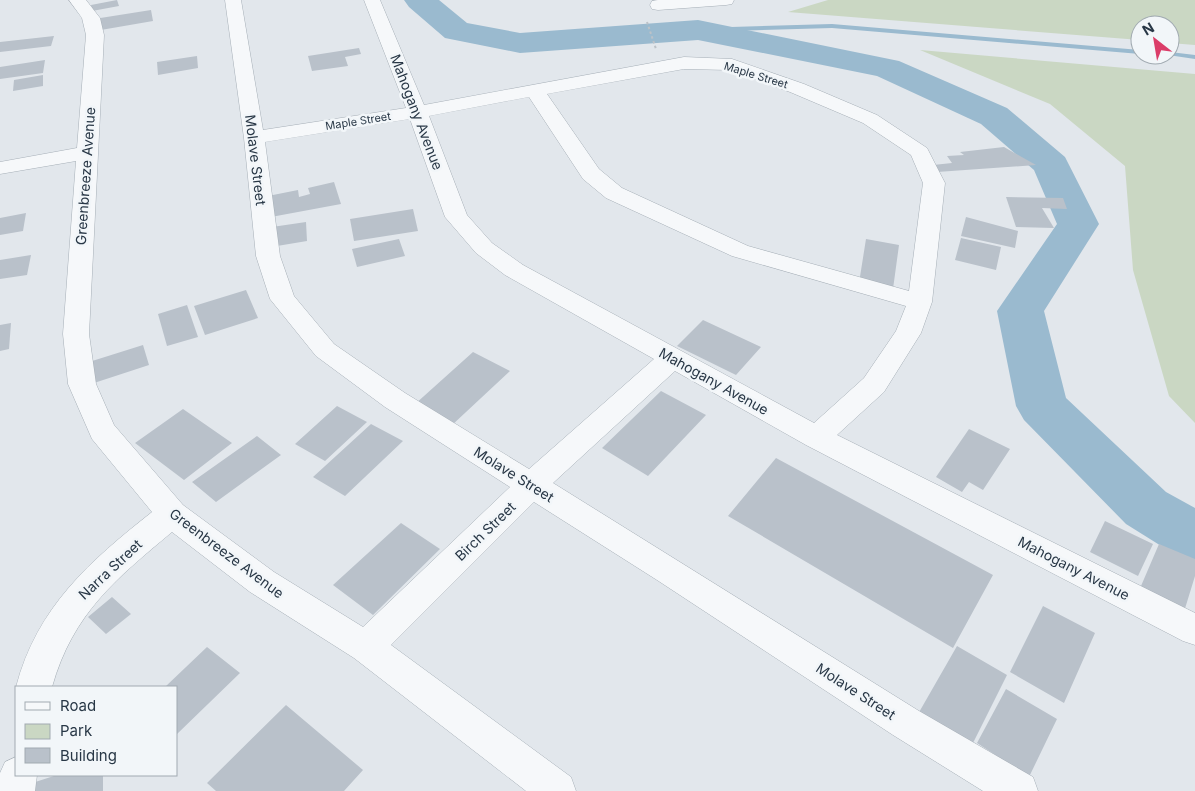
<svg xmlns="http://www.w3.org/2000/svg" width="1195" height="791" viewBox="0 0 1195 791" font-family="Inter,sans-serif">
  <rect width="100%" height="100%" fill="#e2e7ec"/>
  <path fill="#cad7c3" d="M828,0h367v45l-25,-2v-18h-30v15l-352,-28z
    M920,50l275,24v349l-26,-27 -36,-126 -8,-104 -75,-62z"/>
  <g fill="none" stroke-linecap="round" stroke-linejoin="round">
    <path fill="#9abacf" fill-rule="evenodd" d="M832,24l308,26v4l-308,-26 -134,4 -3,-2 3,-2z
      M1170,52l25,3v4l-27,-4h2z"/>
    <path fill="#9abacf" fill-rule="evenodd" d="M404,0h35l28,23 53,10 178,-13 201,41 108,47 58,49 34,67 -55,87 22,87 100,94 29,16v53l-21,-7 -48,-30 -102,-104 -8,-14 -19,-95 60,-87 -23,-54 -53,-46 -104,-48 -179,-36 -178,13 -75,-15 -36,-31z"/>
  </g>
  <path fill="#b9c1ca" d="M117,0l2,6 -27,5 -1,-6z
    M151,10l2,11 -58,10 -1,-12z
    M54,36l-3,10 -51,6v-10z
    M359,48l2,6 -16,3 3,9 -36,5 -4,-15z
    M197,56l1,12 -40,7 -1,-13z
    M45,60l-2,13 -43,6v-12z
    M43,75v11l-30,5 1,-11z
    M1004,147l32,18 -99,7 -4,-7 19,-2 -5,-7 17,-1 -4,-3z
    M334,182l7,22 -70,13 -3,-21 30,-6 1,7 11,-3 -2,-6z
    M1006,197l57,1 4,11 -25,-1 12,20 -38,-1z
    M413,209l5,22 -64,10 -4,-22z
    M26,213l-3,18 -23,4v-17z
    M966,217l52,14 -3,17 -54,-12z
    M306,222l1,19 -36,6 1,-20z
    M961,238l40,9 -5,23 -41,-10z
    M399,239l6,17 -48,11 -5,-18z
    M866,239l33,6 -6,44 -34,-6z
    M31,255l-4,20 -27,4v-19z
    M246,290l12,28 -53,17 -11,-29z
    M187,305l11,32 -31,9 -9,-32z
    M703,320l58,27 -25,28 -59,-29z
    M11,323l-2,26 -9,2v-26z
    M143,345l6,20 -55,18 -5,-21z
    M473,352l37,19 -59,55 -37,-21z
    M661,391l45,24 -58,61 -46,-28z
    M337,406l30,16 -42,39 -30,-17z
    M183,409l49,34 -48,37 -49,-37z
    M371,424l32,17 -58,55 -32,-19z
    M969,429l41,20 -27,41 -14,-8 -7,10 -26,-15z
    M257,436l24,19 -65,47 -24,-20z
    M776,458l217,117 -40,73 -225,-132z
    M1105,521l48,23 -15,32 -48,-24z
    M401,523l39,26 -67,66 -40,-30z
    M1159,544l36,15v17l-12,39 -45,-22z
    M112,597l19,17 -25,20 -18,-17z
    M1043,606l52,27 -31,70 -54,-31z
    M957,646l50,29 -40,80 -53,-34z
    M207,647l33,26 -64,62v-48h-11z
    M1006,689l51,30 -28,58 -52,-34z
    M286,705l77,65 -19,21h-128l-9,-8z
    M57,775h46v16h-74v-7z"/>
  <g fill="none" stroke-linecap="round" stroke-linejoin="round">
    <g stroke="#a6afb7" stroke-width="1">
      <path id="minor" d="M69,0h17l14,18 4,17 -15,299 7,50 18,41 69,80 91,67 89,55 147,-140 -125,-80 -69,-51 -46,-57 -14,-43 -12,-118 -19,-138h16l22,130 143,-22 -42,-108h16l44,105 260,-48 48,2 72,25 73,31 50,33 18,35 -13,119 -11,31 -37,59 -47,43 358,178v32l-12,-4 -377,-196 -131,-74 -122,112 366,228 114,66 5,14h-55l-90,-56 -236,-155 -123,-78 -143,143 180,132 5,14h-50l-172,-133 -104,-66 -78,-60c-56,47 -99,81 -120,155h-36c21,-80 74,-126 136,-175l-60,-73 -24,-55 -5,-50 13,-173 -76,13v-12l77,-14 9,-113 -4,-17zM684,69l46,1 60,22 73,31 48,32 12,28 -14,108 -161,-45 -126,-58 -23,-19 -52,-75zM529,97l54,82 23,19 126,58 174,50 -10,25 -32,47 -50,45 -291,-158 -31,-22 -25,-28 -38,-99zM410,119l35,98 31,36 29,22 149,84 -125,110 -124,-76 -71,-49 -40,-48 -14,-40 -15,-114z
        M658,0h76l-2,4 -6,1 -68,5 -6,-1 -2,-4 2,-4z
        M16,757v18h21l-2,16h-35v-18l5,-11z"/>
    </g>
    <path stroke="#bcc2c8" stroke-width="2" stroke-dasharray="2.5 2.5" stroke-linecap="butt" d="M647,22l9,27"/>
    <use href="#minor" fill="#f6f8fa" fill-rule="evenodd"/>
  </g>
  <g text-anchor="middle" dominant-baseline="central" stroke-width="5" stroke-linejoin="round" paint-order="stroke">
    <g font-size="11" fill="#283746" stroke="#f2f6f9">
      <text transform="translate(756 75) rotate(17)">Maple Street</text>
      <text transform="translate(358 121) rotate(-9)">Maple Street</text>
    </g>
    <g font-size="14" fill="#283746" stroke="#f2f6f9">
      <text transform="translate(417 112) rotate(69)">Mahogany Avenue</text>
      <text transform="translate(256 160) rotate(83)">Molave Street</text>
      <text transform="translate(85 176) rotate(-86)">Greenbreeze Avenue</text>
      <text transform="translate(714 381) rotate(29)">Mahogany Avenue</text>
      <text transform="translate(514 474) rotate(32)">Molave Street</text>
      <text transform="translate(485 531) rotate(-44)">Birch Street</text>
      <text transform="translate(227 553) rotate(37)">Greenbreeze Avenue</text>
      <text transform="translate(1074 568) rotate(27)">Mahogany Avenue</text>
      <text transform="translate(110 569) rotate(-43)">Narra Street</text>
      <text transform="translate(856 691) rotate(33)">Molave Street</text>
    </g>
  </g>
  <rect x="15" y="686" width="162" height="90" fill="#f2f6f9" stroke="#a1aab1"/>
  <rect x="25" y="702" width="25" height="8" fill="#f6f8fa" stroke="#a1aab1"/>
  <text x="60" y="711" font-size="15" fill="#283746">Road</text>
  <rect x="25" y="724" width="25" height="15" fill="#cad7c3" stroke="#a1aab1"/>
  <text x="60" y="736" font-size="15" fill="#283746">Park</text>
  <rect x="25" y="748" width="25" height="15" fill="#b9c1ca" stroke="#a1aab1"/>
  <text x="60" y="761" font-size="15" fill="#283746">Building</text>
  <g transform="translate(1155 40) rotate(329)"><circle r="24" fill="#f2f6f9" stroke="#a1aab1"/>
  <path d="M0-4L9 19L0 12L-9 19Z" fill="#db3d69"/>
  <text y="-8" font-size="14" font-weight="bold" text-anchor="middle" fill="#283746">N</text>
  </g>
</svg>
